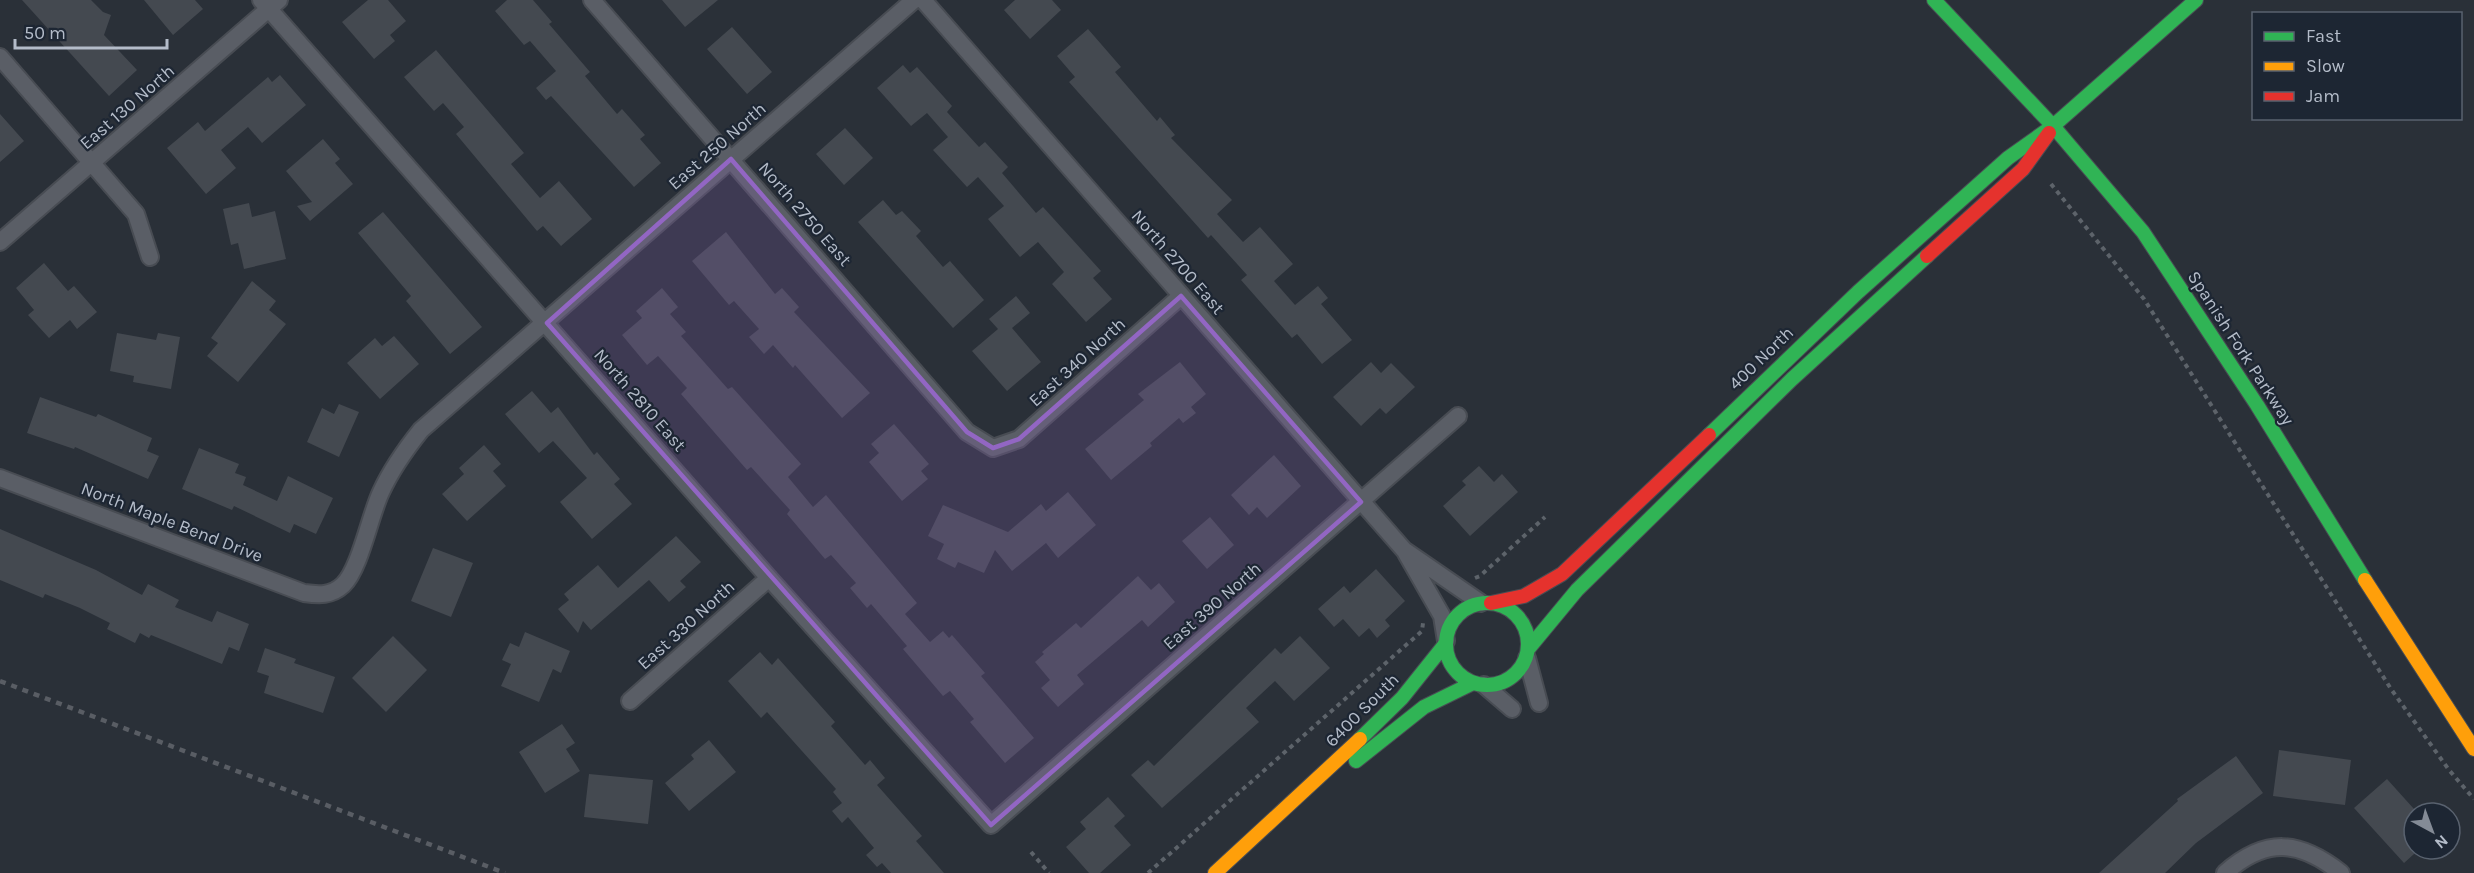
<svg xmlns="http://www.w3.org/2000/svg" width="2474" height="873" viewBox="0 0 2474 873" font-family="Karla,sans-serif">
  <rect width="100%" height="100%" fill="#2a3038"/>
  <path fill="#444950" d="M22,0h69l12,12 8,3 -7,20 33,35 -28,26z
    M144,0h51l8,9 -30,26z
    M368,0h20l18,21 -16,14 5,6 -21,18 -32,-37z
    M507,0h26l19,22 -3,2 41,48 -5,4 32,38 5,-5 23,26 -5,4 21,24 -27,24 -83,-91 -5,4 -10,-12 20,-17 -26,-30 -6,4 -29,-34z
    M662,0h56l-33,27z
    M1015,0h37l9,10 -31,29 -26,-29z
    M732,27l40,45 -25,22 -40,-45z
    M1088,29l33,38 -6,5 42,49 3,-4 15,18 -4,3 61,62 -15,14 26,28 17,-15 33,37 -19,17 21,24 23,-19 10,12 -7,6 31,36 -30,24 -25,-30 -5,4 -51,-58 6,-5 -36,-40 -3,3 -139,-156 6,-5 -18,-21z
    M436,50l88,103 -13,11 29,34 19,-17 33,38 -31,27 -18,-20 -6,5 -81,-97 8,-7 -21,-24 -9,8 -30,-34z
    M903,65l7,8 7,-6 35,39 -5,6 32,35 6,-5 23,25 -6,6 34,40 7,-6 58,64 -8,7 19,21 -26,23 -34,-38 12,-12 -26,-30 -18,15 -32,-38 16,-13 -26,-29 -11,10 -34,-37 15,-13 -21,-24 -16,13 -34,-38z
    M280,75l26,30 -44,38 -14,-16 -27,23 15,18 -30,26 -39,-46 31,-26 7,9 63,-54 4,5z
    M0,114l24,27 -24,21z
    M845,128l28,30 -29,27 -28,-31z
    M323,139l17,20 -5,4 18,21 -43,37 -13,-15 15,-4 -26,-31z
    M883,200l13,15 6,-4 19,20 -5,5 27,31 7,-6 34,39 -31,28 -95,-106z
    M249,203l3,14 23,-6 11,48 -42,10 -6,-26 -7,2 -8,-36z
    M383,212l99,115 -32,27 -44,-53 5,-5 -53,-63z
    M726,232l49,62 7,-6 17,19 -5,5 76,81 -28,25 -47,-53 -2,3 -20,-23 -9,9 -15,-17 10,-8 -25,-28 -5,4 -37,-44z
    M44,263l24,28 6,-5 23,26 -20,17 -7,-9 -21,18 -21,-23 6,-5 -18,-22z
    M252,281l24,20 -7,9 17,14 -48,58 -31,-26 11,-13 -7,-5z
    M662,288l16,19 -8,7 16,18 -5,4 47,53 4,-2 69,77 -13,13 25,30 13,-12 91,108 -12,11 25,28 13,-11 6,7 3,-3 33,38 -4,3 53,62 -29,25 -35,-41 4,-3 -24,-28 -7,5 -40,-47 4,-3 -36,-42 -4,4 -17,-20 6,-5 -25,-28 -6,4 -38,-45 3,-4 -39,-43 -4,3 -66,-76 6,-6 -29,-32 -11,9 -25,-30 20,-17 -6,-7z
    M1016,296l14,17 -18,15 29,34 -34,29 -35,-40 26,-22 -9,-10z
    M117,333l39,7 2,-7 22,4 -9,52 -38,-7 1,-6 -24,-5z
    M394,336l25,28 -39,35 -33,-36 28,-25 7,8z
    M1180,362l26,32 -15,13 5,6 -13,10 -4,-5 -29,25 2,3 -41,34 -26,-31 59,-49 -6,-6z
    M1371,362l10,11 10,-10 24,24 -29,27 -6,-6 -19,18 -28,-29z
    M532,391l19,22 7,-6 36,48 3,-3 23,27 -6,5 18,20 -40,35 -32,-37 27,-24 -34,-37 -14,12 -34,-39z
    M40,397l56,20 2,-3 54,24 -5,13 12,5 -11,23 -73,-32 -1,2 -47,-16z
    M339,404l20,8 -20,45 -32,-15 15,-34 12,6z
    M894,424l35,40 -8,7 7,8 -26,22 -33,-39 10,-9 -8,-9z
    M484,445l17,19 -8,7 13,15 -39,35 -25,-27 22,-20 -5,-6z
    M199,448l40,16 -4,9 11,4 -3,8 34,16 11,-25 45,22 -17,36 -22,-10 -4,9 -56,-27 -2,4 -50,-21z
    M1274,455l27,31 -34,32 -10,-11 -8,8 -18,-20z
    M1479,466l15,16 8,-8 16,18 -48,44 -27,-30 23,-21 -4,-4z
    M1068,492l28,33 -38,33 -12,-15 -34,28 -17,-21 -11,23 -26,-11 -3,6 -18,-9 7,-15 -16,-8 15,-31 65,27 33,-28 5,7z
    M1210,517l24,28 -27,24 -25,-28z
    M0,529l96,41 46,25 6,-11 31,16 -4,7 37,15 5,-11 32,13 -10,27 -10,-4 -7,17 -71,-29 -2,3 -9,-5 -5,10 -28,-14 3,-6 -30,-15 -35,-14 -2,4 -43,-18z
    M676,536l25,26 -21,19 6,6 -17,15 -20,-22 -58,50 -8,-9 -5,12 -20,-24 11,-9 -5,-6 34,-29 20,23z
    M433,548l40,15 -22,54 -40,-16z
    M1376,569l29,32 -20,19 5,6 -13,12 -8,-10 -10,9 -16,-18 -9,8 -16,-18 26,-23 6,7z
    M1138,576l13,14 8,-7 16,19 -27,25 -6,-7 -65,55 7,9 -26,23 -17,-19 9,-8 -15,-18 9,-8 -2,-2 34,-29 5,5z
    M525,632l45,19 -9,22 -8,-4 -14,33 -38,-16 10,-22 -9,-4 8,-17 9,4z
    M393,636l34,34 -41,42 -34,-34z
    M1300,636l30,32 -36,33 -19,-20 -29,27 13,14 -97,86 -31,-33 17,-15 6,6 121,-118 6,6z
    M265,648l31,11 -2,4 41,14 -12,36 -59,-20 5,-17 -12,-4z
    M760,652l12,13 6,-7 57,64 -4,4 34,39 5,-5 15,18 -8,7 45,51 -6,5 28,32h-53l-9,-10 -5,4 -11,-12 8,-7 -26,-31 -6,6 -10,-12 10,-8 -9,-11 3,-3 -69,-77 -6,6 -33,-37z
    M562,724l13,19 -9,6 14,22 -35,22 -26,-41z
    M709,740l27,32 -47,39 -24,-28 29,-24 -3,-4z
    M2279,750l72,10 -6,45 -72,-9z
    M2236,756l27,37 -67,50 -31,30h-66l79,-72 -1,-2z
    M589,774l64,6 -5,44 -64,-7z
    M2387,779l27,30v45l-10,9 -50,-55z
    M1108,797l17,19 -11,10 17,19 -31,28h-11l-23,-26 20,-18 -6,-7z"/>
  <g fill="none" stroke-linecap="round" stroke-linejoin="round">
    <g stroke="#484c53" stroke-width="20">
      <path id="street" d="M261,0l508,578 222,247 467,-409
        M592,0l375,432 26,16 26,-9 162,-143
        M923,0l481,550 77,53
        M0,57l136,157 14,43
        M0,242l279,-242
        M0,478l304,115c15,2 27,3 39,-8 17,-16 27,-70 38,-93 11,-24 24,-42 40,-62l493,-430
        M1406,553l36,63 4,25
        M1527,658l12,45
        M1484,685l28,24
        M630,701l139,-123
        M2225,873c41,-36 74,-33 116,0"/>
    </g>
    <g stroke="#484c53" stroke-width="16">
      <path id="fast" d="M1934,0l119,126 90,106 114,173 108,175
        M1709,435l149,-143 150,-134 45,-32 143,-126
        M1446 644a41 41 0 1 1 82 0a41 41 0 1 1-82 0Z
        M1529,648l48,-58 215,-211 135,-123
        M1360,739l42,-41 44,-55
        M1356,761l68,-54 49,-24"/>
    </g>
    <g stroke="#484c53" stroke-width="16">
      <path id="slow" d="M2365,580l109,169
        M1215,873l145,-134"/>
    </g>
    <g stroke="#484c53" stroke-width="16">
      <path id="jam" d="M1927,256l96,-87 26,-36
        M1491,603l33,-7 38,-22 147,-139"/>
    </g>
    <path stroke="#5d636a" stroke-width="4" stroke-dasharray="4.5 4.5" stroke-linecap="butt" d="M2051,184l93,115 247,390 58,81 25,29
      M1475,578l5,-2 65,-59
      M1031,852l18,21
      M1148,873l274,-242 1,-8"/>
    <use href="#street" stroke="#5a5e66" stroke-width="16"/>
    <use href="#fast" stroke="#30b455" stroke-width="14"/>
    <use href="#slow" stroke="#ff9f0a" stroke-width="14"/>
    <use href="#jam" stroke="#e5322d" stroke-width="14"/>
    <path stroke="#595d64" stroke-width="4.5" stroke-dasharray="6 6" stroke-linecap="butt" d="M0,681l505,192"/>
  </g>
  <path fill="#9266c3" fill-opacity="0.2" stroke="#9266c3" stroke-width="4.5" stroke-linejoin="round" d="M731,159l236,273 26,16 26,-9 162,-143 180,206 -370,323 -444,-502z"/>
  <g text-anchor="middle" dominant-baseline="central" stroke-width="4.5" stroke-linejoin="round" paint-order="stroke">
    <g font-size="18" fill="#b4bcc9" stroke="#1d2633">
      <text transform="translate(127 107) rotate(-41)">East 130 North</text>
      <text transform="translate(717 146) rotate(-41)">East 250 North</text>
      <text transform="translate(805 214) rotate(49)">North 2750 East</text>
      <text transform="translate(1178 262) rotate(49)">North 2700 East</text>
      <text transform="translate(2241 348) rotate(57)">Spanish Fork Parkway</text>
      <text transform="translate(1761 358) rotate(-44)">400 North</text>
      <text transform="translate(1077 362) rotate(-42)">East 340 North</text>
      <text transform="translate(640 400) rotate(49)">North 2810 East</text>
      <text transform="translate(172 522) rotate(21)">North Maple Bend Drive</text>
      <text transform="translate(1212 606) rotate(-41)">East 390 North</text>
      <text transform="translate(686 625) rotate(-42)">East 330 North</text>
      <text transform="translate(1362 710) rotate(-45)">6400 South</text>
    </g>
  </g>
  <rect x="2252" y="12" width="210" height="108" fill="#1d2633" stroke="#59626f" stroke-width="1.5"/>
  <rect x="2264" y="32" width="30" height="9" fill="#30b455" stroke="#59626f" stroke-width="1.5"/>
  <text x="2306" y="42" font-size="18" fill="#b4bcc9">Fast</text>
  <rect x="2264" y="62" width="30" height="9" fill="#ff9f0a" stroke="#59626f" stroke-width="1.5"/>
  <text x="2306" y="72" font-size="18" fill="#b4bcc9">Slow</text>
  <rect x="2264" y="92" width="30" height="9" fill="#e5322d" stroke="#59626f" stroke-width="1.5"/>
  <text x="2306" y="102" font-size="18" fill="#b4bcc9">Jam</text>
  <g transform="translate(2432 831) rotate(139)"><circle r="28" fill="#1d2633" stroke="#59626f" stroke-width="1.5"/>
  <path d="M0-4.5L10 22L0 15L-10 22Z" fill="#848b96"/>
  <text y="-9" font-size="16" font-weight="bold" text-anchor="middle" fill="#b4bcc9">N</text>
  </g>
  <path d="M15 39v9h152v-9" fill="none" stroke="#b4bcc9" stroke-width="3"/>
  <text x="24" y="39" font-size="18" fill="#b4bcc9" stroke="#1d2633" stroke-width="4.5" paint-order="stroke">50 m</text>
</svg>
